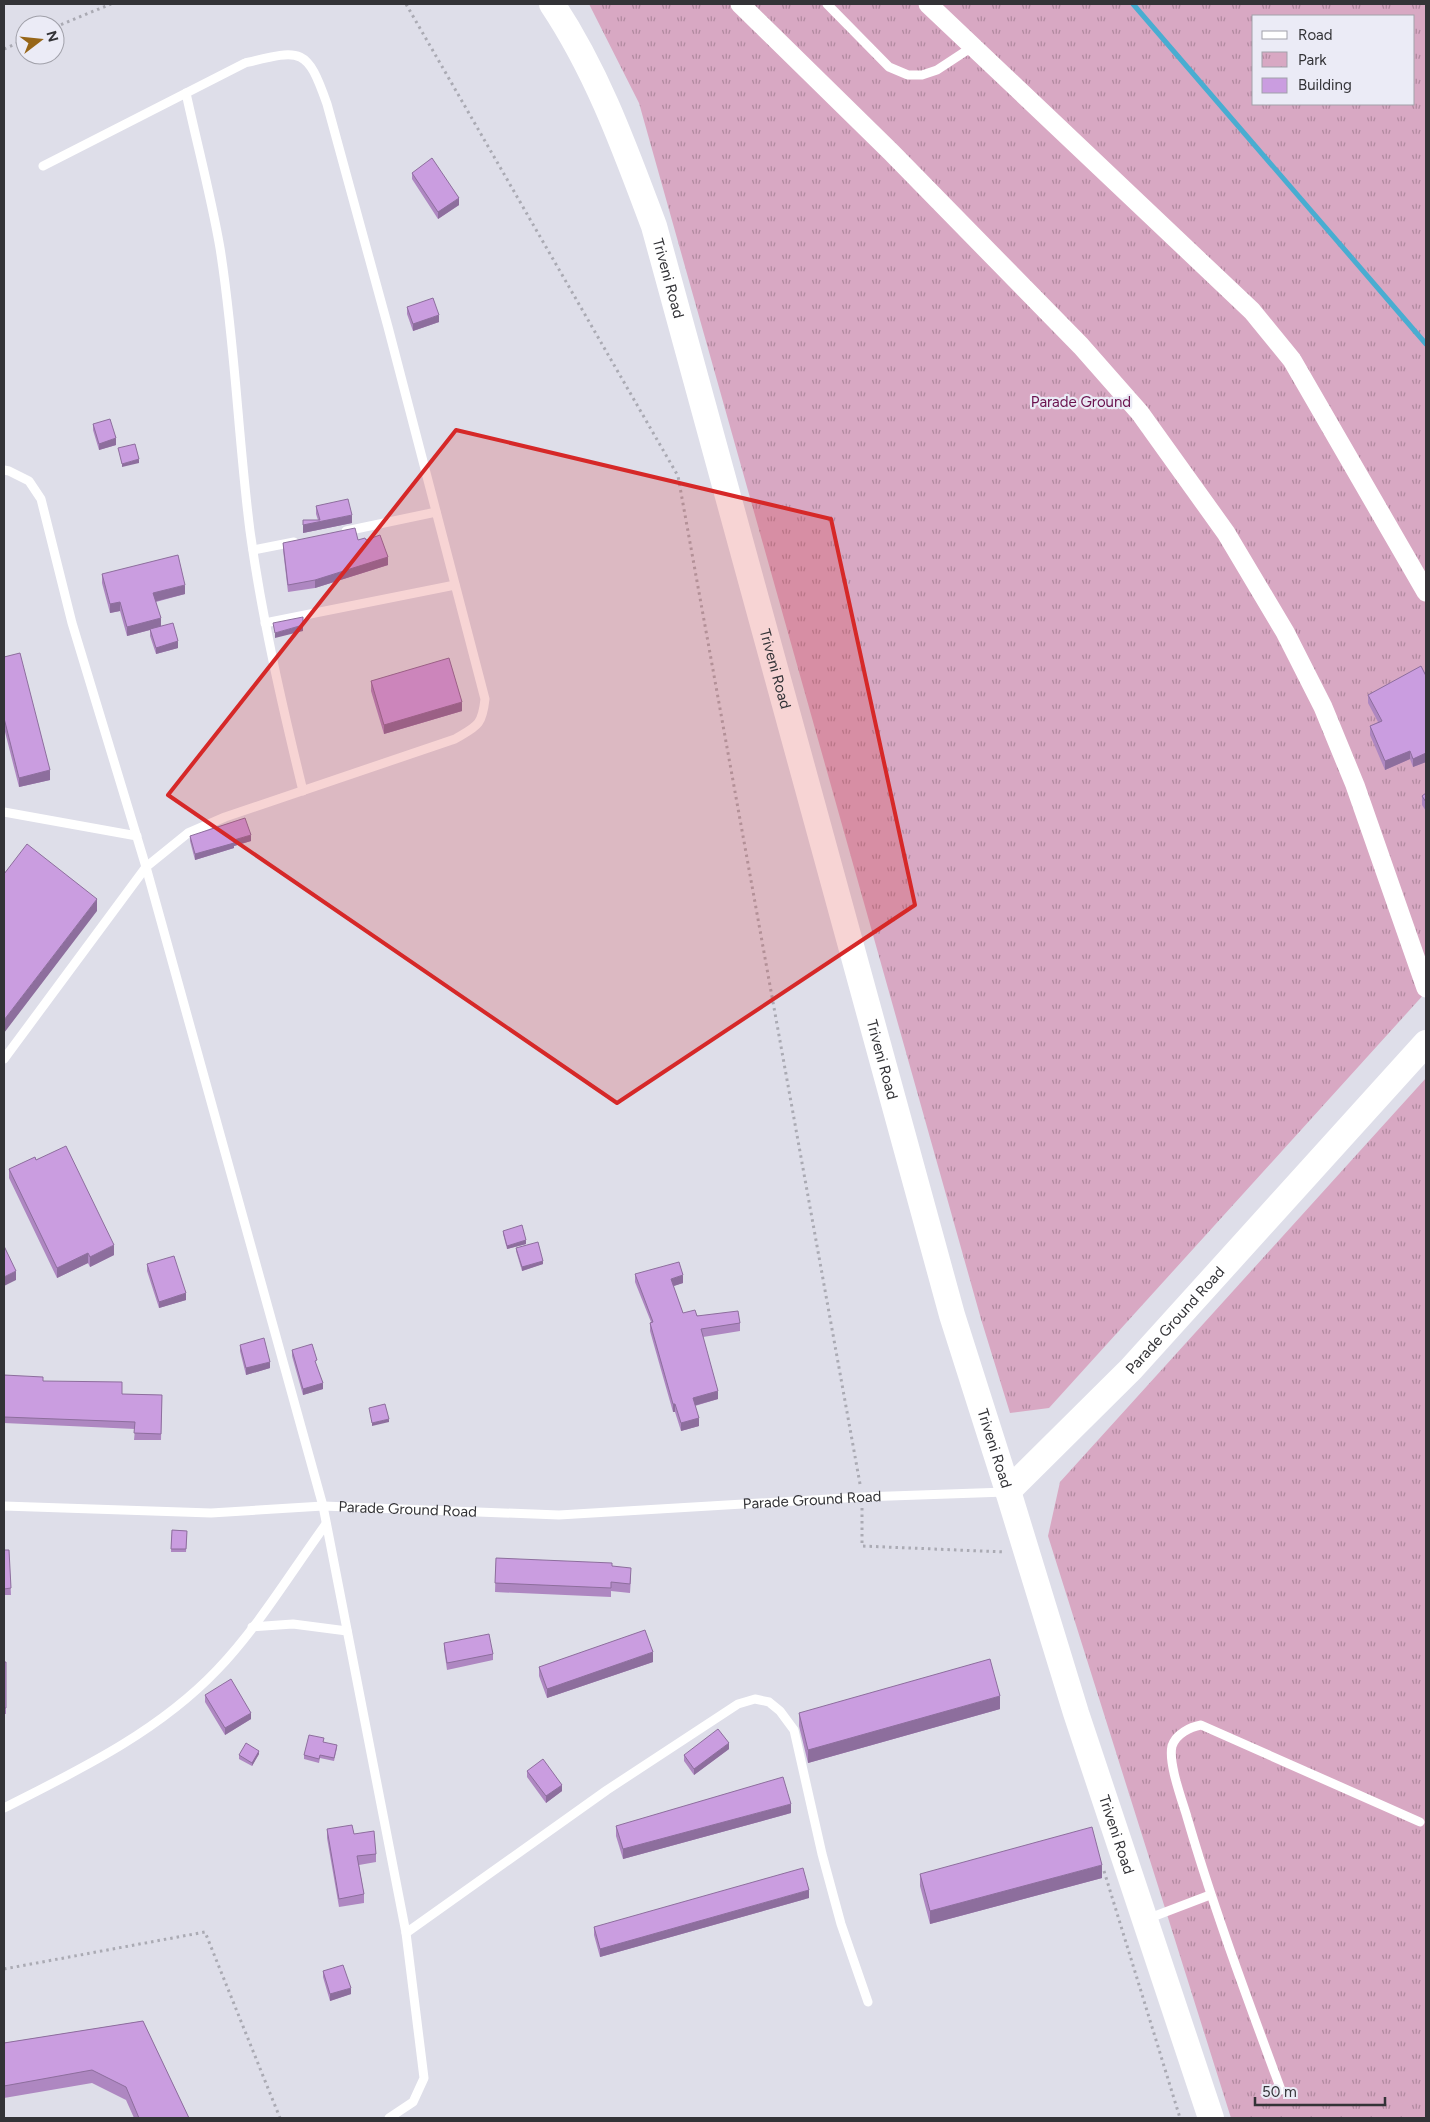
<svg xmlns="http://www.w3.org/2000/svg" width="1430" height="2122" viewBox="0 0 1430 2122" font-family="Figtree,sans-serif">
  <defs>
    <pattern id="park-tufts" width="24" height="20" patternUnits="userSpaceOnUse" patternTransform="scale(1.25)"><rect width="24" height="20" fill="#d8a8c3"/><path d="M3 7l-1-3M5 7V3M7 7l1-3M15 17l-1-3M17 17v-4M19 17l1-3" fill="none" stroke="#b0899f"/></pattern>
  </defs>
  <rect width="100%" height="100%" fill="#dedee9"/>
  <path fill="url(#park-tufts)" fill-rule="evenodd" d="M589,4h837v988l-377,416 -39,5 -29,-94 -342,-1216zM1254,16h160v88h-160z
    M1426,1078v1040h-195l-183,-582 12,-54z"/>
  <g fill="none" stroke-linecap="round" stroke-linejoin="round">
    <path stroke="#49add1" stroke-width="5" d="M1133,4l293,340"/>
    <path stroke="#aaaab3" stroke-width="3" stroke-dasharray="2.5 4" stroke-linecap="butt" d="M406,4l272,472 182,1008
      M55,27l56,-23
      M4,49l21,-9
      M862,1508v38l143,6
      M1104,1871l76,247
      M4,1969l201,-37 75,186"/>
    <g stroke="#fff" stroke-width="9">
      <path d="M827,4l62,63 19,8h14l15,-5 35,-23"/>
      <path d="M186,93c11,51 25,103 34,155 15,94 18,189 30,283 12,87 32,174 53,260"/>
      <path d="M4,470l5,1 20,10 12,18 31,124 74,244 177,639 83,427 18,145 -11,24 -24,16"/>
      <path d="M346,531l90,-19"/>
      <path d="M253,550l41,-8"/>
      <path d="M265,623l190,-38"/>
      <path d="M4,812l133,24"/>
      <path d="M4,1059l142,-192 42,-34 37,-16 230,-78c22,-13 27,-13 30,-40l-97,-372 -61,-223c-20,-57 -25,-55 -82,-41l-202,103"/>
      <path id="s1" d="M4,1506l207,7 112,-7 236,9 303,-18 144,-5"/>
      <path d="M252,1627l41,-3 54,7"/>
      <path d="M4,1808c75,-38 154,-76 213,-138 42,-44 74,-98 109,-146"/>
      <path d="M1147,1919l63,-24"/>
      <path d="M406,1933l201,-143 131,-86 17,-5 14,3 11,9 14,19 28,124 19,70 27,78"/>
      <path d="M1281,2090c-33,-90 -67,-180 -94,-273 -5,-17 -19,-54 -15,-71 4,-12 18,-19 29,-21l219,97"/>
    </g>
    <path stroke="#fff" stroke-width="19" d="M740,4l151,148 190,194 59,67 86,120 59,99 38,75 32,78 71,203
      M928,4l324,307 40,49 134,232"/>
    <g stroke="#fff" stroke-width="26">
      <path id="s2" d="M552,4c46,69 73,145 102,222l298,1089 56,176 68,222 135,405"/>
      <path id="s3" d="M1008,1491l123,-122 295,-326"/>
    </g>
  </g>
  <path fill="#ae87c1" d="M412,173l47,32 -21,14 -26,-40z
    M407,307l32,15 -26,9 -6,-17z
    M93,424l23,21 -17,5 -6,-20z
    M316,506l36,17 -49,10v-13h15l-2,-6z
    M358,540h8l22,25 -73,23 -27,4 -5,-42v-7z
    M102,574l83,20 -29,8 5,24 17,22 -22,6 -6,-18v-6l-23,6 -7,-25 -10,2 -8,-30z
    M4,657l46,123 -31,7 -15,-59z
    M1426,676v87v-1l-13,5 -3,-8 -25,11 -15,-35v-9l8,-4 -10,-19v-8z
    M371,681l91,30 -78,23 -13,-43z
    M1426,793v18l-4,-6v-9z
    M190,836l61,5 -17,5v2l-39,12 -5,-19z
    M36,1160l78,95 -24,12 -2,-4 -31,15 -48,-100v-9z
    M503,1231l23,13 -19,5 -4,-15z
    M516,1248l27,16 -21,7 -6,-20z
    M147,1264l39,36 -27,8 -12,-37z
    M635,1274l48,9 -10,3 10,27 57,10v8l-37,6 15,62 -23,7 4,20 -18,5 -6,-19h-2l-23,-81v-8l1,-1 -16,-40z
    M240,1345l30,23 -24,7 -6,-24z
    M292,1350l25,16 6,23 -20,6 -11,-39z
    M4,1375l118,19 40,1 -1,45h-27l1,-11 -131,-6z
    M172,1530l15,1 -1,21h-15z
    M4,1550h5l2,45h-7z
    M496,1558l116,8 19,11 -1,16 -19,-2v6l-116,-5z
    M444,1643l49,11v6l-46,10 -3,-21z
    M4,1662h2v52h-2z
    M653,1662l-106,36 -8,-22v-9z
    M205,1695l46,24 -26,16 -20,-33z
    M1000,1709l-192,54 -9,-37v-13z
    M324,1742l13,6 -3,13 -14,-3 -1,5 -15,-4v-4z
    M729,1749l-35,26 -10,-14v-6z
    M259,1754l-7,12 -13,-7v-4z
    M527,1771l35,20 -16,12 -19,-26z
    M791,1813l-168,46 -7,-23v-10z
    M327,1829l27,5 22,20v8l-17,3 5,29v9l-25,4 -12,-69z
    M920,1874l182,4 -172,46 -10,-38z
    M809,1898l-209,59 -6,-22v-8z
    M323,1971l28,23 -21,7 -7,-24z
    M143,2021l46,97h-55l-8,-18 -34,-17 -88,15v-55z"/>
  <path fill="#8d6e9d" d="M459,198v7l-21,14v-7z
    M439,315v7l-26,9v-7z
    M116,438v7l-17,5v-6z
    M139,459v4l-17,4v-3z
    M352,515v8l-49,10v-8z
    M388,557v8l-73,23v-8z
    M185,585v9l-32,8v-9z
    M120,602v9l-10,2v-9z
    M161,618v9l-34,9v-9z
    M303,625v6l-28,7v-5z
    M178,641v7l-22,6v-6z
    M462,702v9l-78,23v-9z
    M1410,751v8l-25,11v-9z
    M1426,753v9l-13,5v-8z
    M50,770v10l-31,7v-9z
    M251,835v6l-17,5v2l-39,12v-6l39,-14z
    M97,899v12l-93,122v-13z
    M526,1240v4l-19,5v-3z
    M114,1245v10l-24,12v-10z
    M88,1253v10l-31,15v-10z
    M543,1261v3l-21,7v-4z
    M16,1271v9l-12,6v-9z
    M683,1275v8l-12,4v-8z
    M186,1293v7l-27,8v-6z
    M270,1362v6l-24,7v-7z
    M323,1383v6l-20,6v-6z
    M718,1391v8l-25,7v-8z
    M673,1404h2v8h-2z
    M699,1418v8l-18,5v-8z
    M389,1419v3l-17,4v-3z
    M653,1652v10l-106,36v-9z
    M1000,1696v13l-192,54v-13z
    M251,1713v6l-26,16v-7z
    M729,1743v6l-35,26v-6z
    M259,1751v3l-7,12v-3z
    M562,1785v6l-16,12v-7z
    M791,1804v9l-168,46v-10z
    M1102,1865v13l-172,46v-13z
    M809,1890v8l-209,59v-8z
    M351,1988v6l-21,7v-7z"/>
  <path fill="#ca9de0" stroke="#8d6e9d" d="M432,158l27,40 -21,14 -26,-39z
    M433,298l6,17 -26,9 -6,-17z
    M110,419l6,19 -17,6 -6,-20z
    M135,444l4,15 -17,5 -4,-16z
    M348,499l4,16 -49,10v-5h17l-4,-14z
    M355,528l3,12 7,-2 1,2 14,-5 8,22 -73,23 -27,5 -5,-42z
    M178,555l7,30 -32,8 8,25 -34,9 -7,-25 -10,2 -8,-30z
    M303,617v8l-28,8 -2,-10z
    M173,623l5,18 -22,7 -6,-19z
    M20,653l30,117 -31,8 -15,-60v-61z
    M449,658l13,44 -78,23 -13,-44z
    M1421,666l5,10v78v-1l-13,6 -3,-8 -25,10 -15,-35 12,-5 -14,-26z
    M1426,793v9l-4,-6z
    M245,818l6,17 -17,5v3l-39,11 -5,-18z
    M27,844l70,55 -93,121v-146z
    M66,1146l48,99 -24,12 -2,-4 -31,15 -48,-99 26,-12 1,3z
    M522,1225l4,15 -19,6 -4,-15z
    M538,1242l5,19 -21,6 -6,-19z
    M4,1246l12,25 -12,6z
    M174,1256l12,37 -27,9 -12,-38z
    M679,1262l4,13 -12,4 12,34 12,-3 2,6 41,-5 2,12 -39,6 17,62 -25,7 6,20 -18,5 -6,-19h-2l-23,-81 3,-1 -18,-48z
    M264,1338l6,24 -24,6 -6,-23z
    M312,1344l5,16 -2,1 8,22 -20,6 -11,-39z
    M4,1375l39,2v4l79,1v12l40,1 -1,39 -27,-1 1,-11 -131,-5z
    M385,1404l4,15 -17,4 -3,-15z
    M172,1530l15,1 -1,18h-15z
    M4,1550h5l2,38 -7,1z
    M496,1558l116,5v3l19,2 -1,16 -19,-2v6l-116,-5z
    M645,1630l8,22 -106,37 -8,-22z
    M489,1634l4,20 -46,9 -3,-20z
    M990,1659l10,37 -192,54 -9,-37z
    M4,1662h2v46h-2z
    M231,1679l20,34 -26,15 -20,-33z
    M718,1729l11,14 -35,26 -10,-14z
    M309,1735l15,3 -1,4 14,3 -3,13 -14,-3 -1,4 -15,-4z
    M246,1743l13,8 -7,12 -13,-8z
    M543,1759l19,26 -16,11 -19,-25z
    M783,1777l8,27 -168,45 -7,-23z
    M352,1825l2,9 20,-3 2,23 -19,2 7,38 -25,5 -12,-70z
    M1092,1827l10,38 -172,46 -10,-37z
    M803,1868l6,22 -209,59 -6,-22z
    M343,1965l8,23 -21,6 -7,-23z
    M143,2021l46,97h-50l-13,-31 -34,-17 -88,16v-43z"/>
  <path fill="#d62828" fill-opacity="0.2" stroke="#d62828" stroke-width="4" stroke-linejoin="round" d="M456,430l375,89 84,386 -298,198 -449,-308z"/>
  <g text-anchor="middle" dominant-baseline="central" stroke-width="4.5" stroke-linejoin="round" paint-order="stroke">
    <g font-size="15" fill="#333337" stroke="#ebebf6">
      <text stroke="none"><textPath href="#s2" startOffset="299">Triveni Road</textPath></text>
      <text stroke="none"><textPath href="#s2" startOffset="704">Triveni Road</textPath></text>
      <text stroke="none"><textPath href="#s2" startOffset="1109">Triveni Road</textPath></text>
      <text stroke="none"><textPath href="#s3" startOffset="239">Parade Ground Road</textPath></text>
      <text stroke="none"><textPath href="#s2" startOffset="1514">Triveni Road</textPath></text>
      <text stroke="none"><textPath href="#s1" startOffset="809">Parade Ground Road</textPath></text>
      <text stroke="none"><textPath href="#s1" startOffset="404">Parade Ground Road</textPath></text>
      <text stroke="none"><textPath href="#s2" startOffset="1919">Triveni Road</textPath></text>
    </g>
    <g font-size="15" fill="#6a124e" stroke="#ebebf6">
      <text x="1081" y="402">Parade Ground</text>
    </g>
  </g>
  <rect width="1430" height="2122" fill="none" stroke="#333337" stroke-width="10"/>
  <rect x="1252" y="15" width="162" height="90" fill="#ebebf6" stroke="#a1a1aa"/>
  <rect x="1262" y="31" width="25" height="8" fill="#ffffff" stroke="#a1a1aa"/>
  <text x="1298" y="40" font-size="15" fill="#333337">Road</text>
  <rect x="1262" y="52" width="25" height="15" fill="url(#park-tufts)" stroke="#a1a1aa"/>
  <text x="1298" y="65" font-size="15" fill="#333337">Park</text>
  <rect x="1262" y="78" width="25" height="15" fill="#ca9de0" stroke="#a1a1aa"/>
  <text x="1298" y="90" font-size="15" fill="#333337">Building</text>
  <g transform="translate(40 40) rotate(74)"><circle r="24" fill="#ebebf6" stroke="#a1a1aa"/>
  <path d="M0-4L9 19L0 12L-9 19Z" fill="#976618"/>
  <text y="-8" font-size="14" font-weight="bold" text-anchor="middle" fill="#333337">N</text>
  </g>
  <path d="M1255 2097v8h130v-8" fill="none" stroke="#333337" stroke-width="2.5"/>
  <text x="1262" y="2097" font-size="15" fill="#333337" stroke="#ebebf6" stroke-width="4" paint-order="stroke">50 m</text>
</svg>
